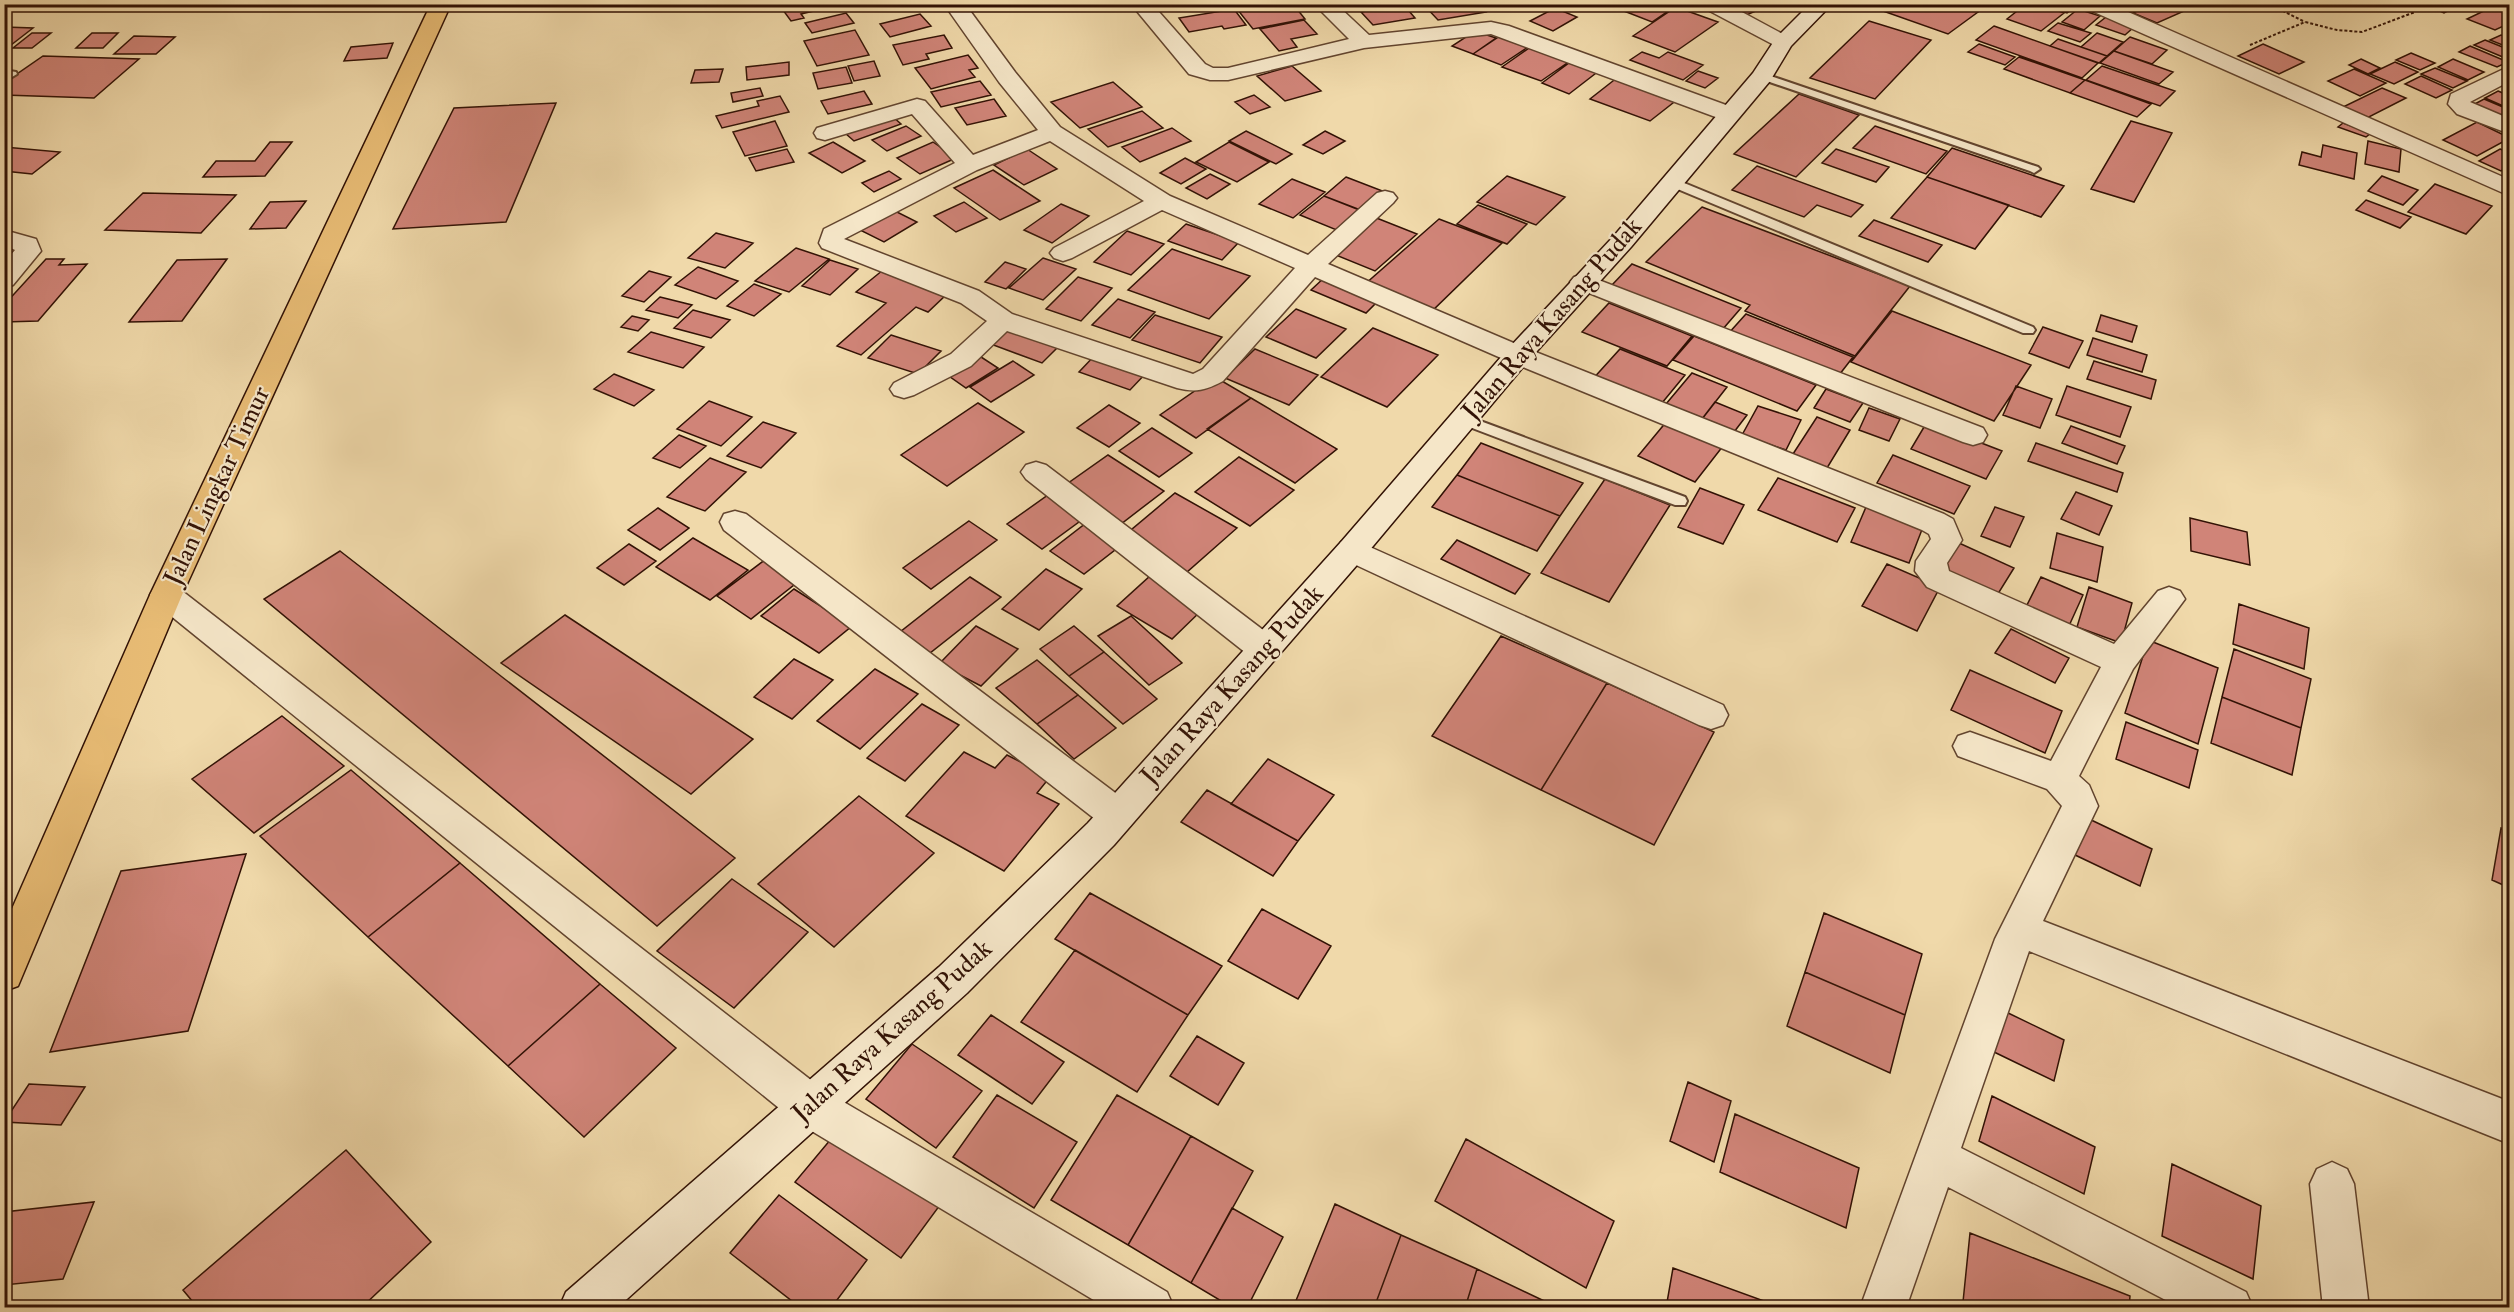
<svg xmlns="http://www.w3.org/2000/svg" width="2514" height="1312" viewBox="0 0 2514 1312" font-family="'IM FELL Double Pica',serif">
  <rect width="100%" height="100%" fill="#f0d9aa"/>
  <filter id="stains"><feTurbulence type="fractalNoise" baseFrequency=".00333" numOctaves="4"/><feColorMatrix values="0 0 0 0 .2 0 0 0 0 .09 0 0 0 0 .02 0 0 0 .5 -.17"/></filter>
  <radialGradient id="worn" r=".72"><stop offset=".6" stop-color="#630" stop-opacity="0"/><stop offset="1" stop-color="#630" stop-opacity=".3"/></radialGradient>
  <path fill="#d08478" stroke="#321205" stroke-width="1.5" d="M788,4h52v1l-39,9 3,4 -13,3 -11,-15z
    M1233,4h60l12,15 -52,10z
    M1403,4l12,14 -42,7 -12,-13z
    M1423,4h55l8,8 -48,8z
    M1635,4h33l6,3 -22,15 -28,-11z
    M1722,4h42l4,2 -24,10z
    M1893,4h62l23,8 -30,22 -65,-23z
    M2026,4h14l24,9 -23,18 -34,-12z
    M2042,4h30l4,2 -9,7z
    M2108,4h35l-17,8z
    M2151,4h32l8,4 -34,15 -24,-10z
    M2424,4h37l-17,9z
    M1676,7l42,15 -43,30 -42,-16z
    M2492,7l18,6v10l-15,7 -28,-11z
    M1555,8l22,9 -24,14 -23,-10z
    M1234,9l12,16 -22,4 -2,-3 -33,6 -10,-14z
    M2078,9l22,7 -16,14 -22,-8z
    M846,13l8,10 -42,10 -7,-10z
    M920,14l11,12 -41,11 -10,-13z
    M2106,17l28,10 -9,8 -29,-10z
    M1304,20l13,14 -26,5 6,8 -18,4 -19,-22z
    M1869,21l62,19 -56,59 -65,-21z
    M2058,23l33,10 -11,9 -32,-11z
    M1994,26l104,37 -16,15 -106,-38z
    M4,27l29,1 -22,17h-7z
    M855,30l14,25 -52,11 -13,-25z
    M1475,31l21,7 -23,16 -21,-8z
    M32,33h19l-19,15h-19z
    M92,33h26l-15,15h-27z
    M2097,33l26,9 -16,14 -26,-9z
    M1503,34l28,11 -30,20 -28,-11z
    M944,35l8,13 -26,6 3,5 -26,6 -10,-20z
    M2501,35l9,3v10l-20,-8z
    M134,36l41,1 -19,17h-42z
    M2130,37l37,13 -15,14 -38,-13z
    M2058,39l49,17 -8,7 -49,-17z
    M2485,40l25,10v10l-36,-15z
    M393,43l-6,15 -43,3 7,-14z
    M1979,44l36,13 -10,8 -37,-13z
    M2263,44l41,18 -25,12 -41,-18z
    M1532,46l38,15 -29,20 -39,-14z
    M2470,46l38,16 -11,5 -38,-15z
    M2114,51l59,21 -14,12 -59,-21z
    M1642,52l17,6 9,-6 35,13 -20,15 -53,-20z
    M2411,53l24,10 -15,7 -24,-10z
    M968,55l10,13 -9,2 6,7 -44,12 -16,-21z
    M43,56l96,3 -45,39 -90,-3v-12z
    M2019,57l66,23 -15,13 -66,-24z
    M2361,59l19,9 -12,6 -19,-9z
    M2453,59l31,13 -16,8 -30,-13z
    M1573,60l27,10 -31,24 -27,-11z
    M874,61l6,15 -26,5 -6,-15z
    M789,62v13l-42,5 -1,-13z
    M2395,62l23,10 -24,12 -24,-10z
    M1292,66l29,25 -36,10 -28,-25z
    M2102,66l73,25 -15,15 -74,-26z
    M846,67l6,16 -34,6 -5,-16z
    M2435,68l32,13 -14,7 -32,-14z
    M723,69l-4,13 -28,1 4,-13z
    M2354,69l32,14 -26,13 -32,-15z
    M1698,71l20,7 -13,10 -19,-7z
    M2421,76l31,14 -16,8 -31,-14z
    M1618,77l60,22 -28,22 -60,-22z
    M2085,80l66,24 -14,13 -67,-24z
    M980,81l11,14 -50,12 -10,-15z
    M1113,82l29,25 -62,21 -29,-26z
    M760,88l3,8 -30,6 -2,-9z
    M2382,88l24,10 -41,21 -24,-11z
    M864,91l8,13 -44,10 -7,-13z
    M2498,91l12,5v13l-25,-11z
    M1799,94l60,21 -63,62 -62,-23z
    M1254,95l16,12 -20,7 -15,-12z
    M780,96l9,16 -67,16 -6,-12 43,-10 -2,-5z
    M994,99l12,17 -39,9 -12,-17z
    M2484,99l26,11v6l-7,3 -32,-13z
    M556,103l-50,119 -113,7 61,-121z
    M1142,111l21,17 -55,19 -20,-18z
    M892,116l9,8 -47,17 -9,-8z
    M775,121l12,25 -42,10 -12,-24z
    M2131,121l41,12 -38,69 -43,-13z
    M2477,122l33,16 -33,18 -34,-16z
    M2343,123l28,10 -5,4 -28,-10z
    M906,126l15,10 -34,15 -15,-11z
    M1875,126l72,25 -21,23 -73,-26z
    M1172,128l19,13 -51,21 -18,-15z
    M1246,131l46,23 -16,10 -47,-23z
    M1325,131l20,10 -22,13 -20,-9z
    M2368,141l33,8 -2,23 -34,-8z
    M270,142h22l-27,34 -62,1 13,-16h39z
    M833,142l32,19 -23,12 -33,-20z
    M933,142l23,16 -36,16 -23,-16z
    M1229,142l40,20 -32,20 -41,-20z
    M2323,145l34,8 -3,26 -55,-14 3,-13 19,5z
    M4,147l56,5 -28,22 -28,-3z
    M1952,148l112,38 -23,31 -114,-40z
    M787,149l7,13 -38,9 -7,-13z
    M1027,149l30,20 -33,16 -30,-20z
    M1836,149l53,18 -13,15 -54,-19z
    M2500,149l10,4v13l-9,5 -22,-10z
    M1185,158l21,11 -25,15 -21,-11z
    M1757,166l106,39 -12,12 -34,-12 -13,12 -72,-27z
    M993,170l47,31 -40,19 -46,-32z
    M889,171l12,8 -27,13 -12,-9z
    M1210,174l20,10 -23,15 -21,-11z
    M1507,176l58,21 -29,28 -59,-23z
    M2382,176l36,14 -15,15 -35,-14z
    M1346,177l39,15 -22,19 -39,-15z
    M1927,177l82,28 -34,44 -84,-31z
    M1292,179l33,13 -32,26 -34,-14z
    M2435,184l57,22 -26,28 -58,-22z
    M143,193l93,2 -35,38 -96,-3z
    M1324,196l38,15 -23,20 -39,-16z
    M2366,200l45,17 -11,11 -44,-18z
    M306,201l-20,27 -36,1 20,-27z
    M964,202l23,16 -31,14 -22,-16z
    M1061,204l28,12 -37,27 -28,-13z
    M1478,205l49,19 -20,20 -50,-20z
    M1702,207l208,79 -55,70 -110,-45 5,-6 -104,-43z
    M891,209l26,13 -33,20 -26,-13z
    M1374,217l43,17 -42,37 -44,-18z
    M1439,219l63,24 -72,70 -66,-28z
    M1874,220l68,25 -14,17 -69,-26z
    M1186,224l53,18 -17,18 -54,-19z
    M1127,231l37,13 -33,31 -37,-13z
    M716,233l37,10 -28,25 -37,-10z
    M796,248l33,11 -40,33 -34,-11z
    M1172,249l78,27 -41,43 -81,-29z
    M1043,258l33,11 -33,31 -34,-12z
    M46,259h18l-5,6 28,-1 -49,57 -34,1v-17z
    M227,259l-45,62 -53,1 48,-62z
    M830,260l28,9 -28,26 -28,-9z
    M1005,262l21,7 -20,20 -21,-7z
    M1632,264l109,44 -19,22 -110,-45z
    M698,267l40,14 -22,18 -41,-14z
    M883,270l65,23 -20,19 -12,-5 -55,48 -24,-9 49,-43 -30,-11z
    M649,271l22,6 -27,25 -22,-6z
    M1326,276l55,22 -15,15 -55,-23z
    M1078,277l34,11 -31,33 -35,-12z
    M754,284l27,10 -27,22 -27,-10z
    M660,297l32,8 -14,13 -32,-8z
    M1118,299l37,13 -25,26 -38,-13z
    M1609,303l83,33 -25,30 -85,-34z
    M1296,309l50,20 -30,29 -50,-21z
    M693,310l37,10 -19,18 -37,-10z
    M1892,311l139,54 -37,56 -143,-59z
    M1746,314l107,43 -17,22 -108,-45z
    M1155,315l67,22 -22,26 -68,-23z
    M2101,315l36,11 -5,16 -36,-11z
    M632,316l17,4 -11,11 -17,-4z
    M1008,324l54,19 -20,20 -54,-20z
    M2043,327l40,14 -14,27 -40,-15z
    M1373,328l65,27 -51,52 -66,-30z
    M651,332l53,15 -21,21 -55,-16z
    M891,335l50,16 -23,23 -50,-16z
    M1694,336l122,49 -19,26 -124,-51z
    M2093,338l54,17 -5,17 -55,-17z
    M1255,349l63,26 -29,30 -64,-27z
    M1620,349l65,26 -28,34 -66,-28z
    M1096,354l51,18 -17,18 -51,-18z
    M978,355l20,13 -32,20 -20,-14z
    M1013,361l21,14 -43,27 -21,-15z
    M2094,361l62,19 -5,19 -64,-20z
    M1692,373l35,14 -25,32 -36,-15z
    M614,374l40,16 -20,16 -40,-17z
    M1215,377l36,21 -55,40 -36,-23z
    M2016,386l36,13 -12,29 -37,-13z
    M2067,386l64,21 -11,30 -64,-22z
    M1826,389l37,14 -13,19 -36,-14z
    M1251,398l86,51 -42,34 -88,-54z
    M709,401l43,16 -31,29 -44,-17z
    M1715,402l32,13 -13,17 -32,-13z
    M978,403l46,29 -77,54 -46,-31z
    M1109,405l31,18 -31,24 -32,-19z
    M1758,406l43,14 -15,30 -44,-15z
    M1869,408l31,11 -11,22 -30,-11z
    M1817,417l33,13 -23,38 -34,-14z
    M1667,421l56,25 -28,36 -57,-26z
    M763,422l33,11 -35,35 -34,-12z
    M1927,422l75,29 -16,28 -75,-30z
    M2071,426l54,20 -8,18 -55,-21z
    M1152,428l40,25 -33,24 -40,-26z
    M679,435l27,11 -26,22 -27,-10z
    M1481,443l102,40 -23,33 -103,-41z
    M2036,443l87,30 -6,19 -89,-31z
    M1108,455l56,36 -43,33 -57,-38z
    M1893,455l77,31 -16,28 -77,-31z
    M1239,457l55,33 -44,36 -55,-34z
    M710,458l36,14 -41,39 -38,-14z
    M1457,475l103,41 -23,35 -105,-44z
    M1778,478l77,30 -18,34 -79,-32z
    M1605,479l65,26 -61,97 -68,-29z
    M1700,488l44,17 -21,39 -45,-17z
    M2076,492l36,14 -13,29 -38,-16z
    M1175,493l62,35 -50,44 -62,-37z
    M1048,495l35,24 -41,30 -35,-25z
    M1866,507l57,20 -14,36 -58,-21z
    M1995,507l29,10 -14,30 -29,-11z
    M658,508l31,20 -29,22 -32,-20z
    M2190,518l57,14 3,33 -59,-14z
    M1090,520l34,23 -40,31 -34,-23z
    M969,521l28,19 -66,49 -28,-21z
    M2057,533l46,14 -6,35 -47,-14z
    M693,538l55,32 -38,30 -54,-33z
    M1457,540l73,34 -15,20 -74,-35z
    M1959,543l55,25 -18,29 -56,-26z
    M629,544l27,17 -32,24 -27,-17z
    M340,551l395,307 -78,68 -393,-327z
    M766,559l33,22 -48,38 -34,-23z
    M1887,564l53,23 -23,44 -55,-25z
    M1046,569l36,20 -43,41 -37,-21z
    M1150,576l54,32 -32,31 -55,-33z
    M970,577l31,20 -71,56 -30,-21z
    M2041,577l42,18 -15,33 -43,-19z
    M2089,587l43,16 -11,40 -44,-16z
    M794,589l58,37 -33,27 -58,-37z
    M2239,604l70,24 -5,41 -71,-25z
    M565,615l188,124 -62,55 -190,-131z
    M1131,616l51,47 -33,22 -51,-49z
    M976,626l42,23 -37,37 -42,-22z
    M1074,626l30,26 -35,24 -29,-27z
    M2011,629l58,29 -14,25 -60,-30z
    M1501,636l106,47 -66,107 -109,-54z
    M2148,640l70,28 -20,76 -73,-31z
    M2234,649l77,30 -10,49 -79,-31z
    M1104,652l53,47 -34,25 -54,-48z
    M794,659l39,21 -41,39 -38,-22z
    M1037,660l41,35 -41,29 -41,-36z
    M875,669l43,25 -58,55 -43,-28z
    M1970,670l92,41 -17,42 -94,-43z
    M1607,683l107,49 -60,113 -113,-55z
    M1078,695l38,33 -42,31 -37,-35z
    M2222,697l79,31 -9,47 -81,-32z
    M922,704l37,21 -54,56 -38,-23z
    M282,716l62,50 -90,67 -62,-54z
    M2126,722l72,28 -9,38 -73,-29z
    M964,752l31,16 12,-13 43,22 -13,16 22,11 -55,67 -98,-55z
    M1268,759l66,36 -36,46 -67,-37z
    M351,770l109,93 -92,74 -108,-101z
    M1207,790l91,51 -25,35 -92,-54z
    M859,796l75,57 -100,94 -76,-63z
    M2087,818l65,31 -12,37 -67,-32z
    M2501,828l9,4v56l-18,-8z
    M246,854l-58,177 -138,21 71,-181z
    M460,863l140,121 -92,82 -140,-129z
    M732,879l76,53 -74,76 -77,-57z
    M1090,893l132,73 -34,49 -133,-76z
    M1262,909l69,37 -33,53 -70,-38z
    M1824,913l98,41 -17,61 -100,-43z
    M1075,950l113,65 -51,77 -116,-70z
    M1805,972l100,43 -15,58 -103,-47z
    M600,984l76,64 -92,89 -76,-71z
    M2004,1011l60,29 -10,41 -62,-30z
    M991,1015l73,47 -32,42 -74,-49z
    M1197,1036l47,27 -26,42 -48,-29z
    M912,1044l70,47 -46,57 -70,-49z
    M1688,1082l43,19 -17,61 -44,-21z
    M29,1084l56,3 -24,38 -57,-3z
    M997,1095l80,47 -43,66 -81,-51z
    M1117,1095l74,41 -63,109 -77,-45z
    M1992,1096l103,51 -11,47 -105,-53z
    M1735,1114l124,54 -13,60 -126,-56z
    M836,1133l104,72 -39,53 -106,-76z
    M1191,1136l62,35 -62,112 -63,-38z
    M1466,1139l148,82 -28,67 -151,-87z
    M346,1150l85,92 -70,66h-163l-15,-18z
    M2172,1164l89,42 -8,73 -91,-43z
    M779,1195l88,65 -36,48h-30l-71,-55z
    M94,1202l-31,77 -59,6v-73z
    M1335,1204l66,31 -27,73h-81z
    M1232,1208l51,29 -36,71h-14l-42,-25z
    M1970,1233l160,63 -1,12h-153l-13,-6z
    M1401,1235l76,34 -12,39h-91z
    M1673,1268l102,37v3h-109z
    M1477,1269l82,39h-94z"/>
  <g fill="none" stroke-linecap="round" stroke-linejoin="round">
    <g stroke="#62442e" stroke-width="4">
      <path id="lane" d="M4,70l12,2 1,2 -5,3 -8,-1z
        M1762,73l276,94 2,2 -6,4 -4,-2 -272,-93v-4z
        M1672,178l361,149 2,3 -2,3h-10l-355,-148 -2,-3z
        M1464,415l221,82 2,4 -2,4h-10l-216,-82 -2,-3z"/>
    </g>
    <g stroke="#62442e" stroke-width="3">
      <path id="street" d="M944,4h21l50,68 45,55 110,69 138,59 69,-62 8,-2 8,2 4,5 -4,5 -65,61 200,85 416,165 9,5 9,21 -15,23 2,8 165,73 44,-53 11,-4 11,4 5,8 -52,70 -54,107 10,9 9,21 -55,115 467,181v42l-481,-193 -68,197 285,144 7,16h-72l-233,-121 -42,121h-46l135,-369 67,-133 -15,-17 -89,-33 -5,-10 5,-10 12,-4 81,29 50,-94 -174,-80 -12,-16 1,-10 15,-22 -2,-5 -7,-4 -414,-169 -193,-84 -92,104c-17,9 -27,12 -46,7l-170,-57 -36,35 -57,29 -10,3 -10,-3 -4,-6 4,-6 57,-29 36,-33 -26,-18 -139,-55 -3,-5 5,-14 131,-66 -43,-49 -87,26 -8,-2 -3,-5 3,-5 100,-29 8,2 48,54 65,-25 -39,-48zM1050,141l94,60 -90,47 -4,5 4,5 9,3 9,-3 90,-48 133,58 -92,101 -10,5 -181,-60 -33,-23 -135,-52 133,-69z
        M1131,4h21l53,60 8,4h15l121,-29 -35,-35h22l33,31 122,-13 18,4 228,83 3,5 -3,5 -8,2 -8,-2 -230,-85 -127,14 -136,32h-18l-21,-6z
        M1701,4h26l63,34 3,4 -3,4 -7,2 -7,-2 -72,-38z
        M2082,4h28l400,176v16l-425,-188z
        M2510,66v15l-40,21 40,17v15l-53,-20 -9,-10 3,-10z
        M4,230l32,9 5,12 -28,34 -9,3v-25l11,-13 -11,-5z
        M1583,274l400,154 4,7 -4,7 -10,3 -10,-3 -389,-155 -4,-5 4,-5z
        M1036,462l10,3 229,174 4,9 -4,9 -12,4 -12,-4 -225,-178 -5,-7 5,-7z
        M735,511l11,3 384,290 5,11 -5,11 -13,4 -13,-4 -380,-296 -4,-8 4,-8z
        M1352,539l371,166 5,10 -5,10 -12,4 -12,-4 -358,-167 -4,-8 4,-8z
        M166,583l11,4 648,504 342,201 7,16h-67l-312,-187 -640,-518 -5,-8 5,-8z
        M2332,1162l15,7 7,15 15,124h-46l-13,-124 7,-15z"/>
    </g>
    <g stroke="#321205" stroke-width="3">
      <path id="secondary" d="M1810,4h22l-41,42 -21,35 -139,166 -103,114 -165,197 -249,287 -147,148 -350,315h-58l7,-16 373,-325 149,-144 253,-281 167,-193 105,-112 140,-164 23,-35z"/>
    </g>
    <g stroke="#321205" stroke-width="3">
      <path id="highway" d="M431,4h20l-269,591 -164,391 -14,5v-64l146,-332z"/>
    </g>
    <path stroke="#321205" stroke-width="2" stroke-dasharray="3 2" stroke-linecap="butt" d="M2269,4l36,18
      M2250,45l55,-23 32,8 25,2 53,-20v-3l-12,-5"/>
    <use href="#lane" fill="#f5e6c8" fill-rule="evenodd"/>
    <use href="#street" fill="#f5e6c8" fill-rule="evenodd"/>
    <use href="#secondary" fill="#f5e6c8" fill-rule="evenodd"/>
    <use href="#highway" fill="#e8bc75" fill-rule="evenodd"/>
  </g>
  <g text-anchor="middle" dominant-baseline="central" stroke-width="4.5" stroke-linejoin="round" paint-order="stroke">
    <g font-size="26" fill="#321205" stroke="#f5e6c8">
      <text transform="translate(1552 319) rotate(-49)">Jalan Raya Kasang Pudak</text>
      <text transform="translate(217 486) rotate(-65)">Jalan Lingkar Timur</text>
      <text transform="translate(1232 685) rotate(-48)">Jalan Raya Kasang Pudak</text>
      <text transform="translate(892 1031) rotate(-42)">Jalan Raya Kasang Pudak</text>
    </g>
  </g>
  <rect width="2514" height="1312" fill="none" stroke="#f0d9aa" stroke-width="24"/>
  <rect x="6" y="6" width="2502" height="1300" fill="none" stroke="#321205" stroke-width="3"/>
  <rect x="12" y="12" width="2490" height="1288" fill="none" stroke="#321205" stroke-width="1.5"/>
  <rect width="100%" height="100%" filter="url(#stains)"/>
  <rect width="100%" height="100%" fill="url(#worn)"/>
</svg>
